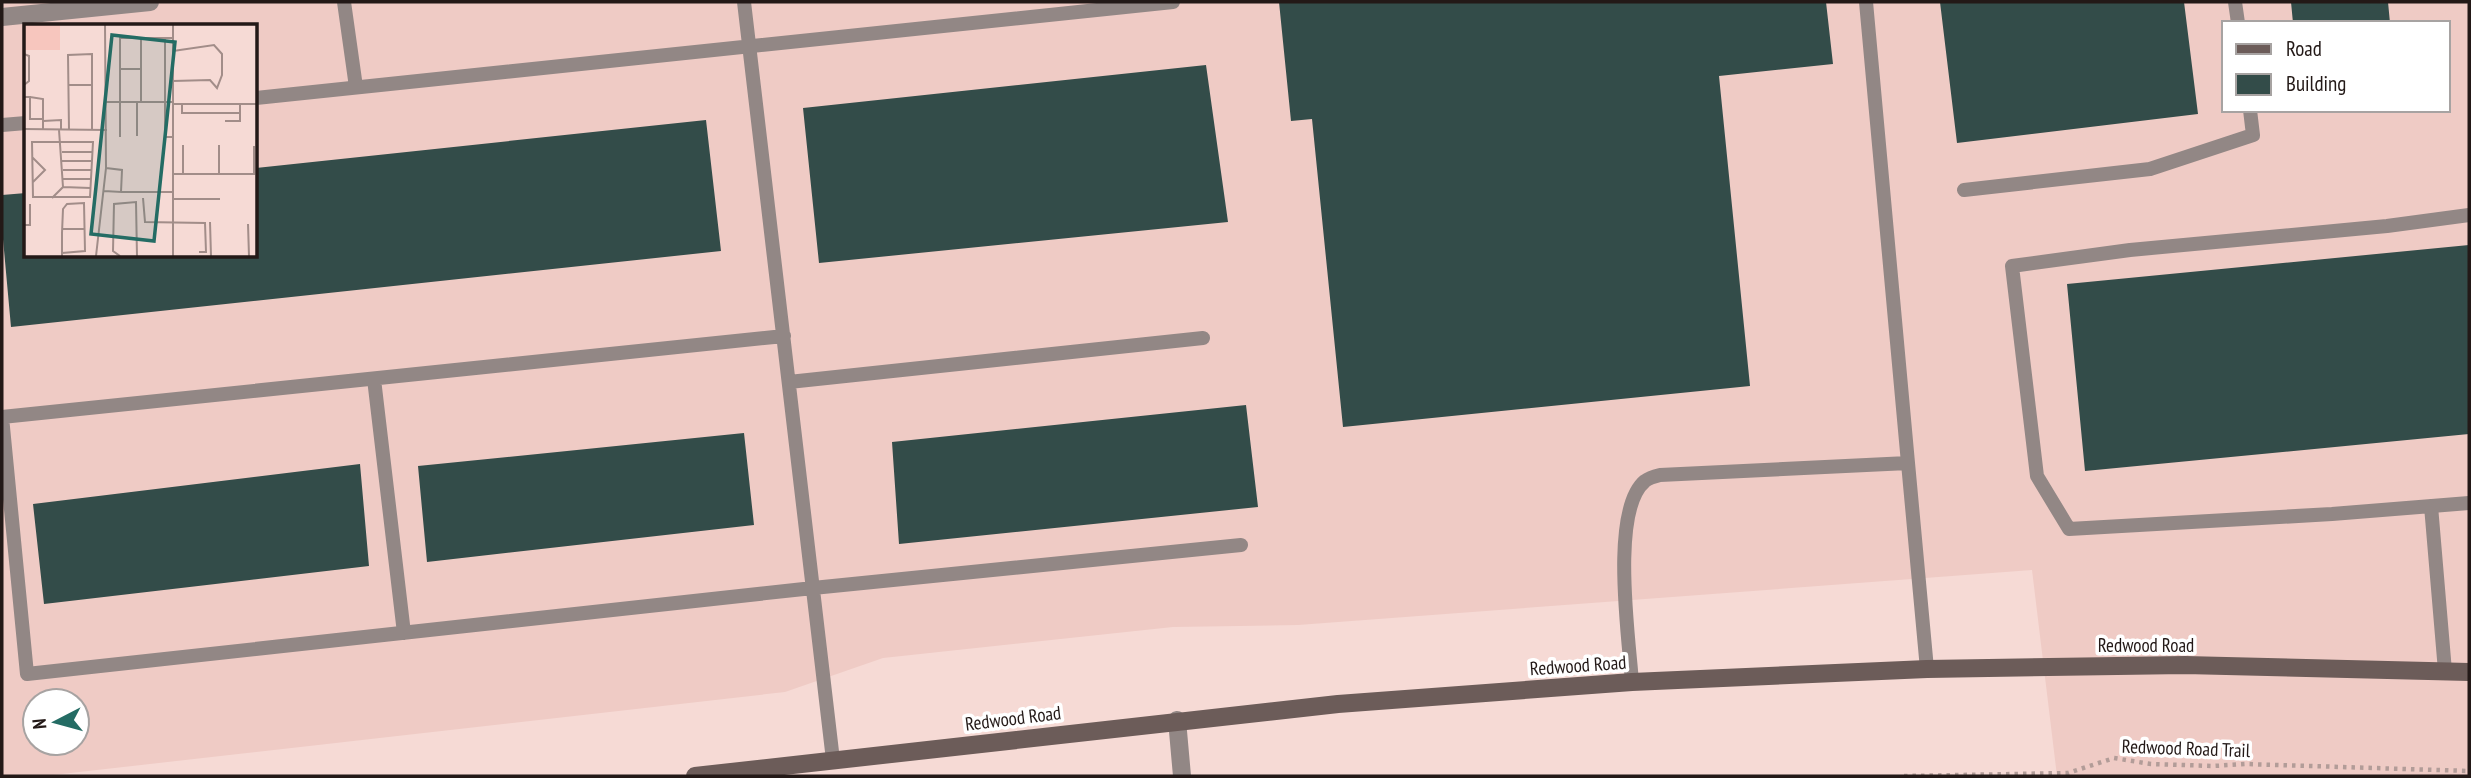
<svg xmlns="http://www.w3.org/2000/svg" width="2471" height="778" viewBox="0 0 2471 778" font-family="'PT Sans Narrow',sans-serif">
  <rect width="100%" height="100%" fill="#f6dad5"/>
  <path fill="#efcbc5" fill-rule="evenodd" d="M2,2h2467v774h-412l-25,-206 -734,55 -125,2 -290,31 -98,34 -741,84h-42zM2224,23h224v87h-224zM26,26h230v230h-230zM35,701h42v42h-42z"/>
  <path fill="#334c49" d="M1279,2h547l7,62 -114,12 31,310 -407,41 -31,-308 -21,2z
    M1940,2h244l14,112 -241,29z
    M2291,2h97l2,21h-97z
    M1206,65l22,157 -409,41 -16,-155z
    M706,120l15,131 -710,76 -9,-99v-33l24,-2v63h230v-88z
    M2469,245v189l-384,37 -18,-187z
    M1246,405l12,102 -359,37 -7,-102z
    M744,433l10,92 -327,37 -9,-96z
    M360,464l9,102 -325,38 -11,-100z"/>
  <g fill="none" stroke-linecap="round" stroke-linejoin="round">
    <path stroke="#b29c98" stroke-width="4.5" stroke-dasharray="3.5 5" stroke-linecap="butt" d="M1904,776l164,-3 46,-15 37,6 62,2 33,-2 223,7"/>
    <path stroke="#928785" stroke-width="14" d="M344,2l12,85
      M744,2l89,758
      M1866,2l42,461
      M2235,2l3,21
      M256,98l917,-96
      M2,125l24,-2
      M1964,190l186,-21 103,-34 -3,-25
      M2469,215l-82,11 -257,24 -118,16 25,210 32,53 263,-15 137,-11
      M784,336l-782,81 25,257 786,-86 428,-43
      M374,379l30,254
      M789,382l414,-44
      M2431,506l14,165
      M1632,682c-3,-43 -22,-172 13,-201 4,-3 11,-5 15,-6l248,-12 19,206"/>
    <path stroke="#928785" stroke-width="18" d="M2,17l148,-15
      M1177,720l5,56"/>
    <path stroke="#6c5c59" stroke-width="18" d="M695,776l643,-72 294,-22 295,-13 258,-4 284,7"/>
  </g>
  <g text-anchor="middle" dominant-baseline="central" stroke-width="7" stroke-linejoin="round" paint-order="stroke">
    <g font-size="19" fill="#231917" stroke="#fff">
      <text x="2146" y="645">Redwood Road</text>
      <text transform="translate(1578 665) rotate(-4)">Redwood Road</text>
      <text transform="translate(1013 718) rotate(-7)">Redwood Road</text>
      <text transform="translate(2186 748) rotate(2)">Redwood Road Trail</text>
    </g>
  </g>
  <g transform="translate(24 24)">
    <rect width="233" height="233" fill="#f6dad5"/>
    <path d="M0,0h36v26h-35z" fill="#f7c6be"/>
    <path fill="none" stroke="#a28d89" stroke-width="2" d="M117,14h32M141,14v99h8M149,27l41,-6 8,9v21l-5,13 -7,-8 -37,1M0,30l5,2v25l-5,4M96,45h21M45,61h22M0,73h6v22h13v11M6,73l13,2v20M82,78h67M113,78v34M149,80h84M158,80v9h58M19,97l18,-1v9M201,97h15v-18M0,105l83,1M45,106l-1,-75 24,-1v76M96,113v-99h21v64M8,118h61l-3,55h-57zM195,121v29M38,128h30M8,133l13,13 -12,12M38,137h30M39,146h28M149,150h81v-28M159,150v-29M39,155h28M39,163l27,1M80,167l17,1 1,-22 -16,-2M97,168h52M28,174l11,-11 -4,-57M119,174l2,24 60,1 1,29h-7M149,175h47M186,198l1,34M224,200l1,32M0,201h6v-21M38,205h23M38,229l23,-2 -1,-48 -17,1 -4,5 -1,24v23M72,232l10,-88 -1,-144M96,232l-7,-5 1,-47 22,-2 1,54M149,232v-232"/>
    <path fill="#246c64" fill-opacity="0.15" stroke="#246c64" stroke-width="3.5" d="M88,11l63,7 -21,199 -63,-7z"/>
    <rect width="233" height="233" fill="none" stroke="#231917" stroke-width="3.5"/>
  </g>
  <rect width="2471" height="778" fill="none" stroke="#231917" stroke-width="7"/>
  <rect x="2222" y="21" width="228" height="91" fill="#ffffff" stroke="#a7a3a2" stroke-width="2"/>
  <rect x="2236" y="44" width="35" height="10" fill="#6c5c59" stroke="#a7a3a2" stroke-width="2"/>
  <text x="2286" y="56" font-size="21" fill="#231917">Road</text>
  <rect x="2236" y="74" width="35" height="21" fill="#334c49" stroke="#a7a3a2" stroke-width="2"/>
  <text x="2286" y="91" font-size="21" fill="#231917">Building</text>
  <g transform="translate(56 722) rotate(264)"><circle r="33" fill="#ffffff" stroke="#a7a3a2" stroke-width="2"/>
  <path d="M0-5L12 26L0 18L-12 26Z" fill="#246c64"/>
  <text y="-10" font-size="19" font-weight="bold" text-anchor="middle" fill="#231917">N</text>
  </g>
</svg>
